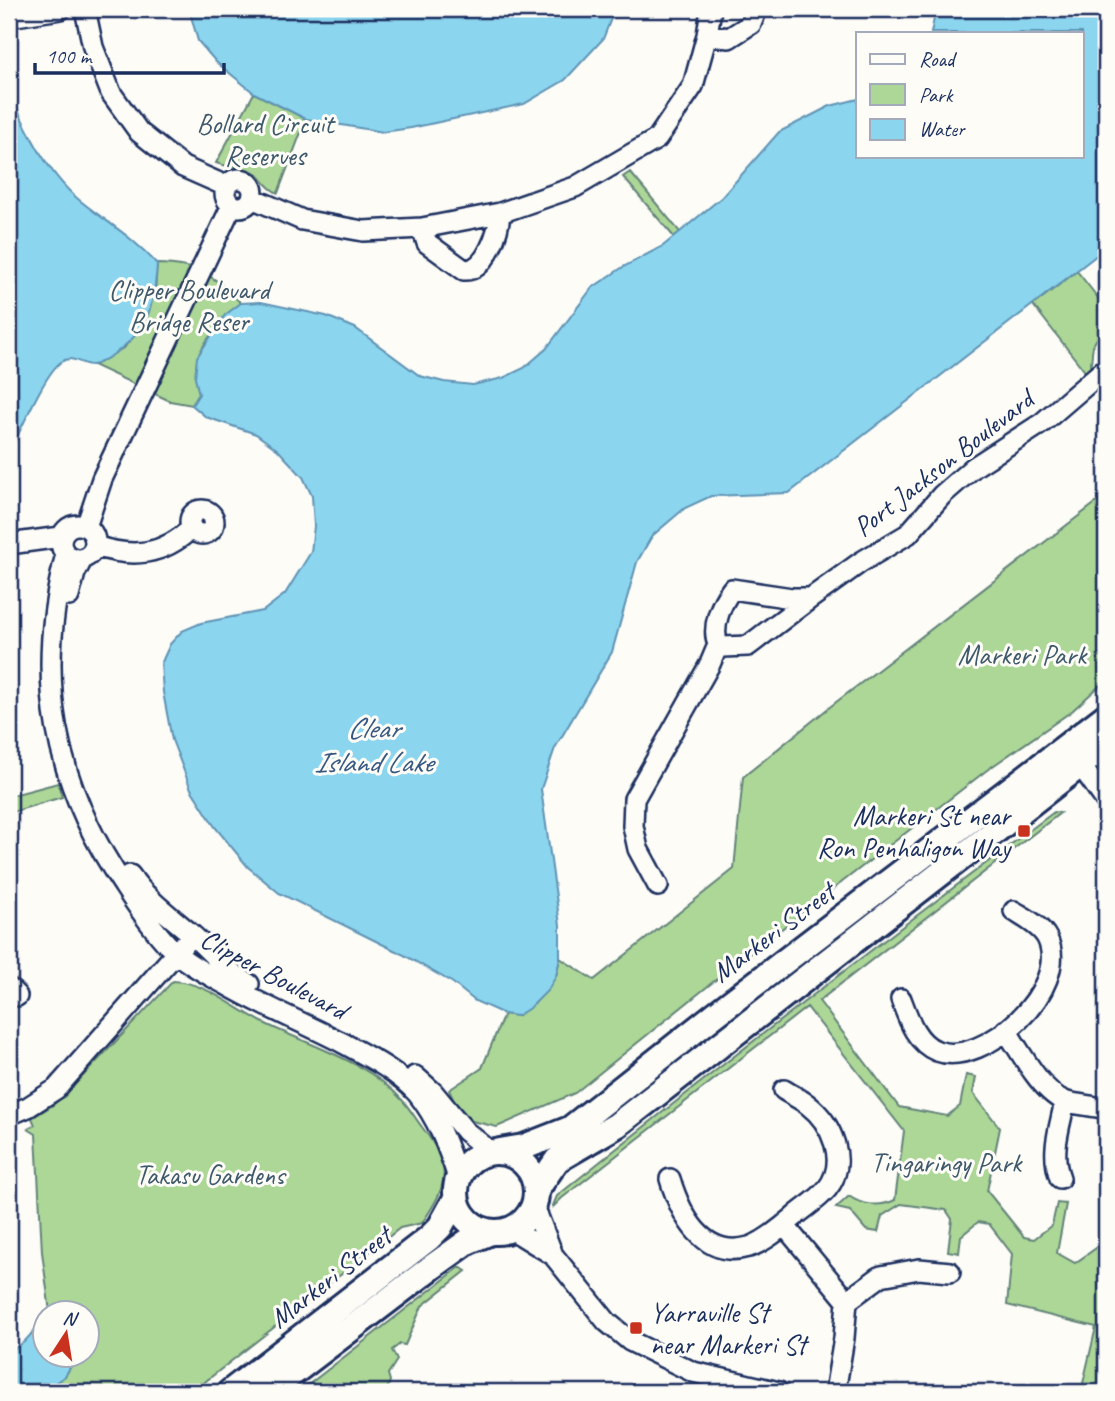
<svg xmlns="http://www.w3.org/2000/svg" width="1115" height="1401" viewBox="0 0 1115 1401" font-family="Caveat,sans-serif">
  <rect width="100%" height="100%" fill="#fdfcf7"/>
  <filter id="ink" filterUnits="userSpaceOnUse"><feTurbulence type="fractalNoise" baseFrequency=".0143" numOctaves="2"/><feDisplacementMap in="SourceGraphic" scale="14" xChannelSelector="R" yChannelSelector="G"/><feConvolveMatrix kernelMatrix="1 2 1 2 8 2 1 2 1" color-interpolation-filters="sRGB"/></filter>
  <g filter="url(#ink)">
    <path fill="#acd796" stroke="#64837a" stroke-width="2" d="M254,93l52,26 -28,74c-11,-4 -14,-13 -22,-20 -10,-7 -27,-5 -40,-10z
      M630,172l50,60 -6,5 -51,-60z
      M157,264c41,1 56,10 84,39 -14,11 -40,40 -44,58 -2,12 -1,21 2,33l-7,11 -22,-4 -77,-36 32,-18 30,-54z
      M1077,271l29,37v22c-23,18 -8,26 -19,44l-54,-69z
      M1106,495v185l-34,31 -85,59 -274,212 -138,111 -78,34 -25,-6 -18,-20 -5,-11 33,-22 22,-54 13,2 39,-40 4,-18 34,22 140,-111 9,-92 88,-71z
      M58,783l4,14 -53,16v-17z
      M1054,812l6,1 -241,188 80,106 48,9 13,-10 6,-31 10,2 -3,16 27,35 -13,63 37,46 10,2 18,-14 5,-22 9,1 -9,49 18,10 31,-22v132l-4,19h-21l15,-65 -89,-22 5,-51 -23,-30 -11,-2 -17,14 -2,17 -11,-2 4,-32 -6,-9 -45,-6 -19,12 -4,16 -12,-2 -16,-19 -14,-3 13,-12c13,10 32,11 46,4l9,-69 -97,-124 -245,191 -10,10 5,-12c164,-131 330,-259 497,-384z
      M173,981c33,1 62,28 91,42 46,23 104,38 139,78 7,8 13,18 19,26 30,40 28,55 0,96l-22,5 -208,164h-150l23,-16 12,-20h11v-42l-38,-2 -8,-60 -6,-118 -8,-5 7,-4 -3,-7 21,-13 14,-12z
      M460,1267l6,4 -44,35 -17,39 -5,-1 -8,6 5,10 -9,14 2,7 -4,11h-87z"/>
    <path fill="#8cd5ee" stroke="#5f93b4" stroke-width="2" d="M189,9h423v7l-9,23 -38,41 -41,24 -113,24 -28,4 -77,-13 -52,-26 -38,-31 -18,-21z
      M936,9h170v239l-317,245 -78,3 -26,12 -33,28 -15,26 -25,90 -57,96 -14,41 19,136v33l-4,18 -8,14 -17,17 -14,9 -13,-2 -29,-13 -22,-18 -51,-29 -123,-61 -31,-26 -33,-40 -24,-38 -19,-49 -9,-48 -2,-28 9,-20 12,-13 19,-8 62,-12 22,-17 26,-42 3,-26 -2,-30 -9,-19 -25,-27 -22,-16 -50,-17 -14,-12 7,-11 -4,-16 2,-21 28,-42 16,-12 20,-1 65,14 29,12 65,48 24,6 29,3 30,-7 21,-10 22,-19 46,-61 31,-21 40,-21 59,-49 57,-65 51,-26 28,-7v57h224v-123h-151z
      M9,91c16,36 38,82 69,108 28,23 54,37 79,65 -3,43 -8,67 -46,92 -5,3 -13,9 -19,9 -12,0 -19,-11 -31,-3 -16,11 -39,66 -49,85l-3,2z
      M45,1319l1,37h31l-12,20 -23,16h-33v-40l15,-10z"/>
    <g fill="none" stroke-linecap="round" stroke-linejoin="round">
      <g stroke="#1b2f5e" stroke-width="24">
        <path id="minor" d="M85,9l8,38 18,46 28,39 44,35 43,19
          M9,17l52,-8
          M707,35l22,3 22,-14 6,-15
          M225 193a14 14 0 1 1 28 0a14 14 0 1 1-28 0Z
          M252,198l50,22 61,11 59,-3 78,-15 75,-26 82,-48 36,-53 14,-51 4,-26
          M422,228l5,15 37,27c22,2 35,-39 36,-57
          M190 522a12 12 0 1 1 24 0a12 12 0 1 1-24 0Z
          M61 542a17 17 0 1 1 34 0a17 17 0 1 1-34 0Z
          M86,527l16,-48 130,-274
          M9,544l52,-7
          M95,546c37,12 67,10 97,-18
          M66,554c-32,122 -13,228 58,332 13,20 34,51 52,67 13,12 33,22 49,31 38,22 79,39 118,59 26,14 54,28 74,50 21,26 31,54 41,85
          M69,596l6,-23 8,-15
          M811,598h-19l-60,-9c-11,14 -21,38 -14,56l5,2 25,-1 63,-48 50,-36 47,-28 34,-39 32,-28 68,-44 64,-55
          M1072,753l34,48
          M130,875c16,24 38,39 60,58 20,17 35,38 59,51
          M658,886l-20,-37 -5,-23 1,-27 76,-135 8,-19
          M9,988l8,8
          M901,999c7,19 15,44 36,52 47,17 135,-63 110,-113 -6,-12 -22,-20 -33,-27
          M1006,1030c14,21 36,64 61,72 13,3 27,4 39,7
          M415,1076l18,16 32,39 26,21
          M9,1115l19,-8 28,-18 128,-145
          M1060,1178c-10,-26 0,-51 5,-77
          M670,1179c11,36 33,81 79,68 16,-5 33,-20 45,-30 10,-9 24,-17 33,-28 22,-27 5,-66 -20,-85 -7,-5 -15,-9 -23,-14
          M534,1206l19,49 54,67 23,19 63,31 86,20
          M784,1225l63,76 -3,37 -9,54
          M511,1229l42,26
          M847,1301l34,-25 38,-7 31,3"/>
      </g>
      <g stroke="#1b2f5e" stroke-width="30">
        <path id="major" d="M500,1151l24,-4 46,-18 147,-116 389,-297
          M456 1192a40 40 0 1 1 80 0a40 40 0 1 1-80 0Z
          M537,1189l20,-29 60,-35 489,-380
          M230,1392l199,-154 11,-11 16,-29
          M268,1392l164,-125 35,-25 24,-10"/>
      </g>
      <use href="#minor" stroke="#fdfcf7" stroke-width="19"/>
      <use href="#major" stroke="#fdfcf7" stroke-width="24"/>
    </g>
  </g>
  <g fill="#c8321e" stroke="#fdfcf7" stroke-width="2.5">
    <rect x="1017" y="824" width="14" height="14" rx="3.5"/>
    <rect x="629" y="1321" width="14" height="14" rx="3.5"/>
  </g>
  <g text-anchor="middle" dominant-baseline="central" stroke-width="6" stroke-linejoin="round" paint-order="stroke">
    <g font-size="28" fill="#3f596c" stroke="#fdfcf7">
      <text x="265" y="123">Bollard Circuit<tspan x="265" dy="32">Reserves</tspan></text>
      <text x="189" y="289">Clipper Boulevard<tspan x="189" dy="32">Bridge Reser</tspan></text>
      <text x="1022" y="654">Markeri Park</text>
      <text x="946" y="1162">Tingaringy Park</text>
      <text x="210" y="1174">Takasu Gardens</text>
    </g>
    <g font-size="28" fill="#1b2f5e" stroke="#fdfcf7">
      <text transform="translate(943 463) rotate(-38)">Port Jackson Boulevard</text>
      <text transform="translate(773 932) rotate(-37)">Markeri Street</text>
      <text transform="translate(274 974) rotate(28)">Clipper Boulevard</text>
      <text transform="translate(330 1277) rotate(-38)">Markeri Street</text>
    </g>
    <g font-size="28" fill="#1b2f5e" stroke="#fdfcf7" text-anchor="end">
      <text x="1010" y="815">Markeri St near<tspan x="1010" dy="32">Ron Penhaligon Way</tspan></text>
      <text x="650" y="1312" text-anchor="start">Yarraville St<tspan x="650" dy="32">near Markeri St</tspan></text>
    </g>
    <g font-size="30" font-style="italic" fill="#375882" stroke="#fdfcf7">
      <text x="373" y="728">Clear<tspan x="373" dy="34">Island Lake</tspan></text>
    </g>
  </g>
  <rect width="1115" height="1401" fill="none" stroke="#fdfcf7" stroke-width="35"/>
  <rect x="18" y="18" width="1080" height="1366" fill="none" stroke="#1b2f5e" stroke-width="2.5" filter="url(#ink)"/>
  <rect x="856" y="32" width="228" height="126" fill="#fdfcf7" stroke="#a3aaba" stroke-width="2"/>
  <rect x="870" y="54" width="35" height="10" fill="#fdfcf7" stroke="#a3aaba" stroke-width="2"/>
  <text x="919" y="66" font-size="21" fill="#1b2f5e">Road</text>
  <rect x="870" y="84" width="35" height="21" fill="#acd796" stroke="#a3aaba" stroke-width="2"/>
  <text x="919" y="102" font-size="21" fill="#1b2f5e">Park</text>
  <rect x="870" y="119" width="35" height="21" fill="#8cd5ee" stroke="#a3aaba" stroke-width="2"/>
  <text x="919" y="136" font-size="21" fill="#1b2f5e">Water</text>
  <g transform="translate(66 1334) rotate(12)"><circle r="33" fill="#fdfcf7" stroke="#a3aaba" stroke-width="2"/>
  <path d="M0-5L12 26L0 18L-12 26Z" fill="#c8321e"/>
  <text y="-10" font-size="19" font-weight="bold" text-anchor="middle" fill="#1b2f5e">N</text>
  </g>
  <path d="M35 63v10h189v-10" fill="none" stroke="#1b2f5e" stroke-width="3.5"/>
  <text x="46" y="63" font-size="21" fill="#1b2f5e" stroke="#fdfcf7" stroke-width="5" paint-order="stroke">100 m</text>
</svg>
